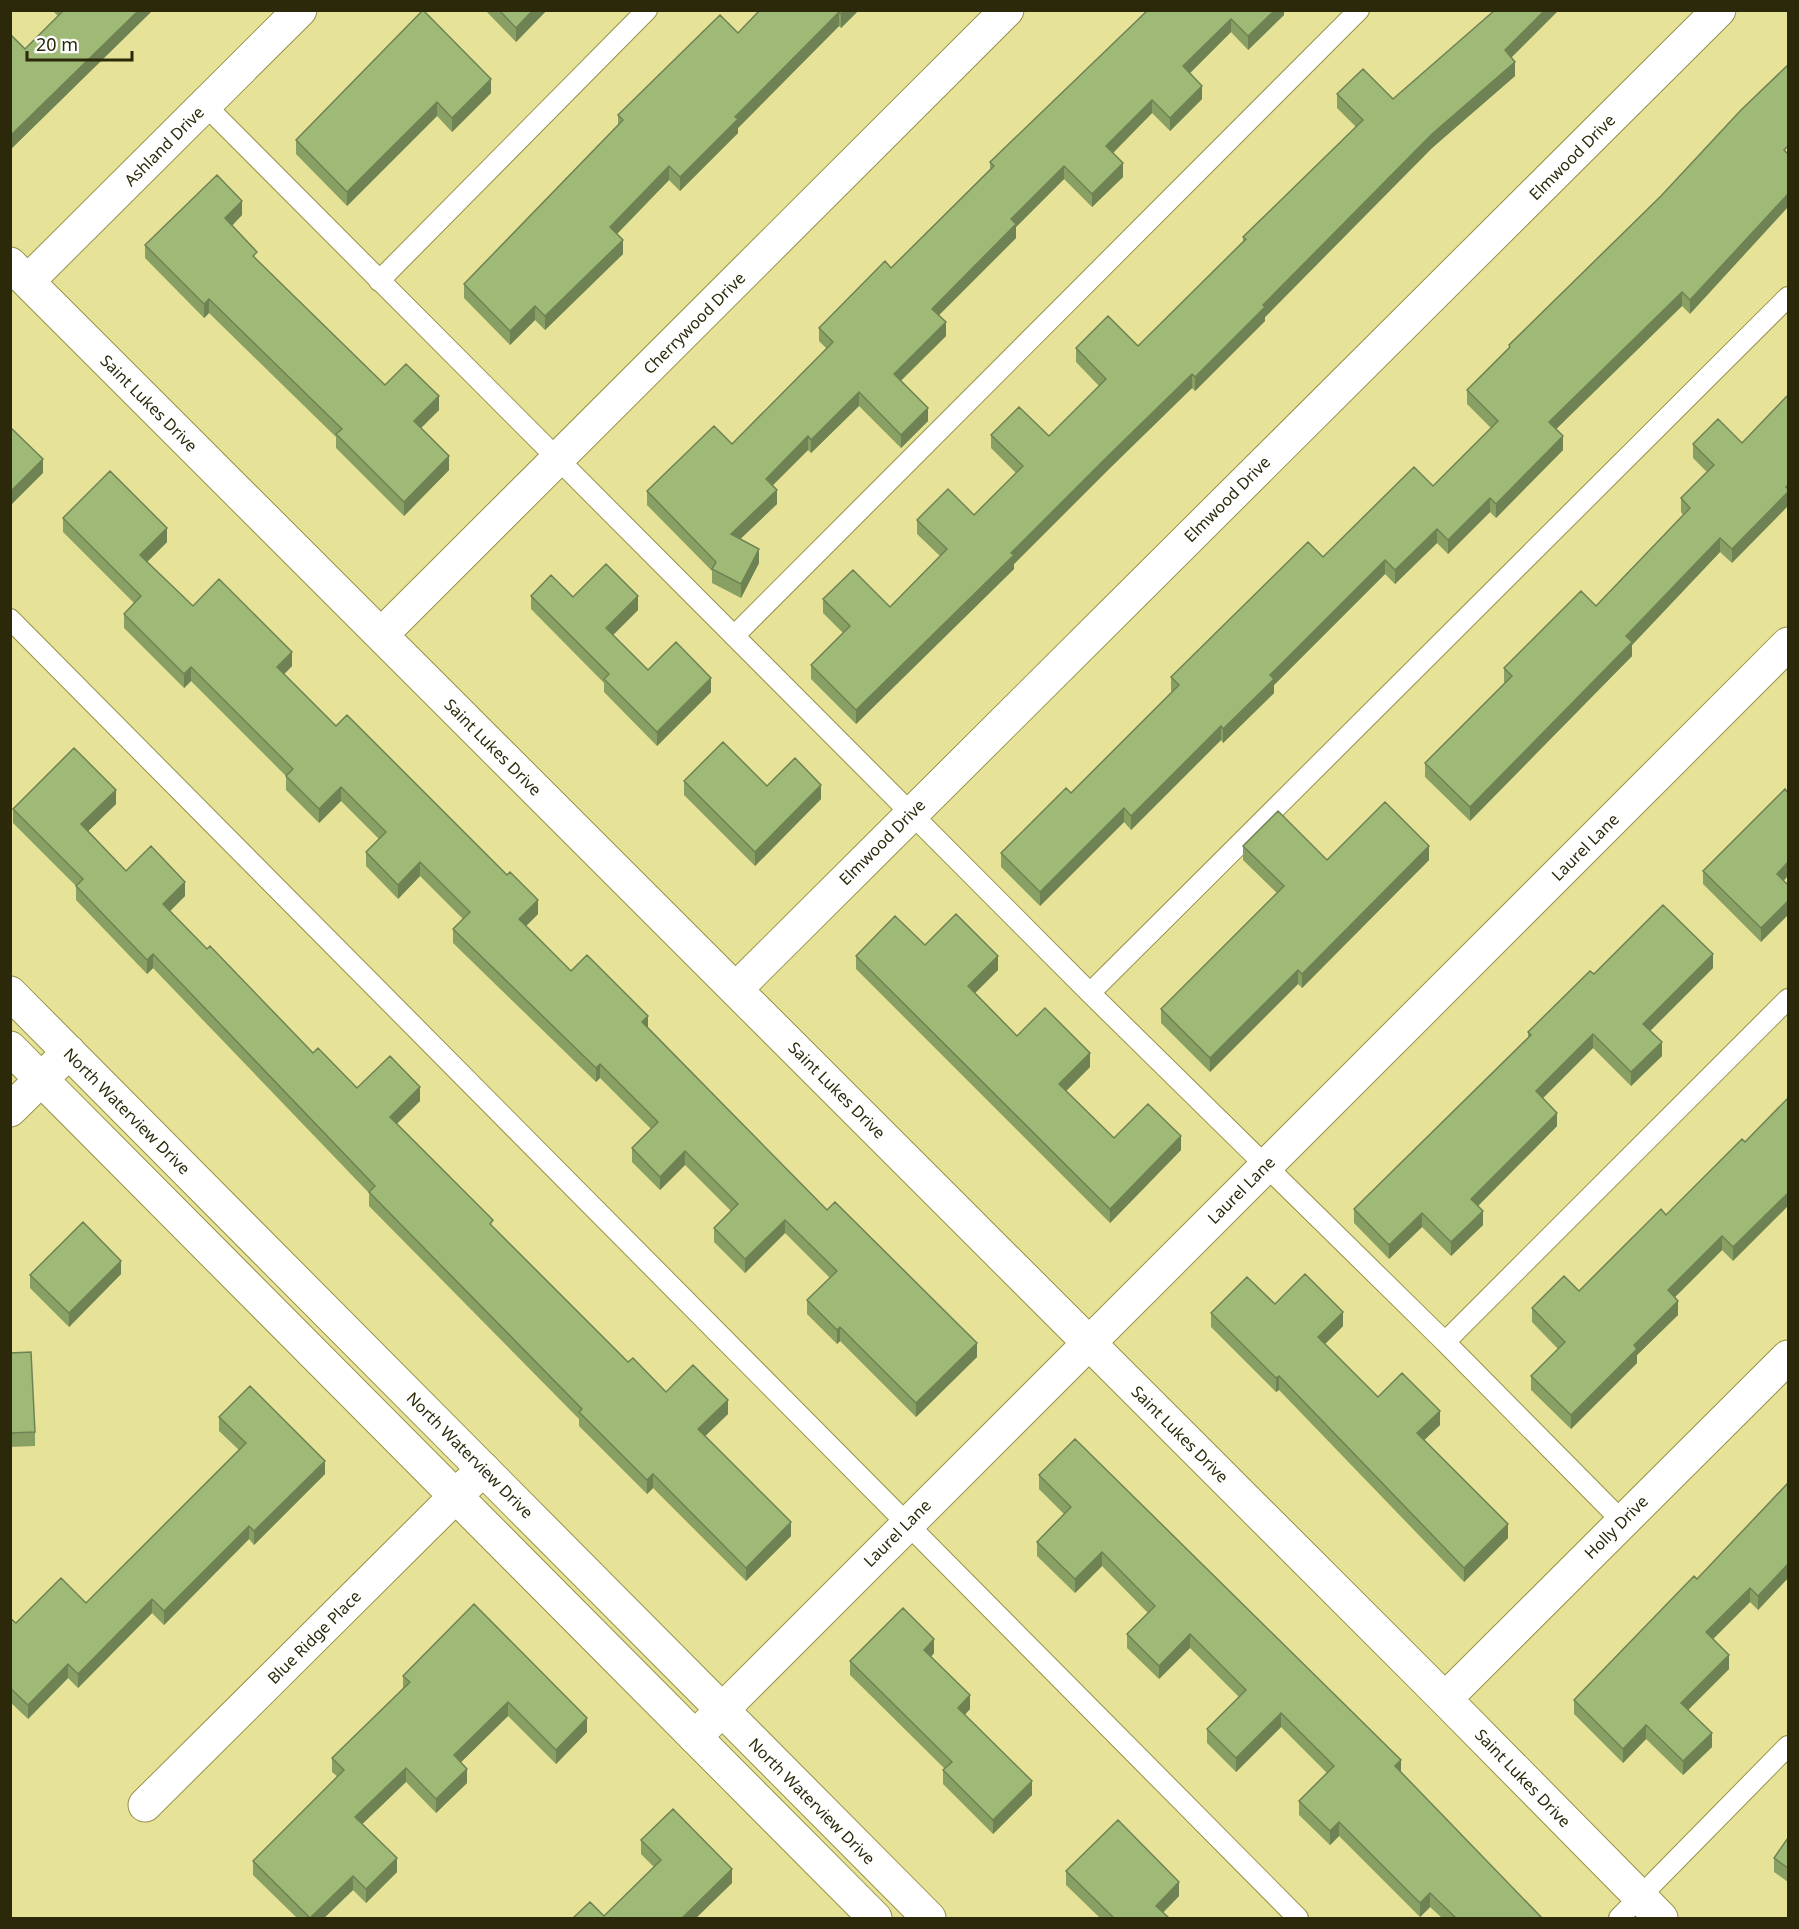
<svg xmlns="http://www.w3.org/2000/svg" width="1799" height="1929" viewBox="0 0 1799 1929" font-family="'Noto Sans',sans-serif">
  <rect width="100%" height="100%" fill="#e6e297"/>
  <g fill="none" stroke-linecap="round" stroke-linejoin="round">
    <g stroke="#969248" stroke-width="22">
      <path id="lane" d="M205,105l885,888 355,349 343,-343
        M379,281l268,-271
        M10,619l1288,1299
        M734,636l625,-626
        M1090,993l698,-696
        M1445,1342l177,179
        M1619,1918l169,-172"/>
    </g>
    <g stroke="#969248" stroke-width="35">
      <path id="street" d="M10,264l1435,1435 216,219
        M28,281l272,-271
        M381,635l626,-625
        M736,989l983,-979
        M10,1110l59,-58
        M1445,1699l343,-342
        M695,1737l1093,-1093
        M145,1805l338,-336"/>
    </g>
    <g stroke="#969248" stroke-width="35">
      <path id="secondary" d="M10,993l919,925
        M10,1048l865,870"/>
    </g>
    <use href="#lane" stroke="#fff" stroke-width="20"/>
    <use href="#street" stroke="#fff" stroke-width="33"/>
    <use href="#secondary" stroke="#fff" stroke-width="33"/>
  </g>
  <path fill="#89a065" d="M52,10h101l-143,140 15,-101 33,-33z
    M423,10l68,83 -39,39 -15,-16 -90,90 -51,-52v-14z
    M485,10h62l-31,32z
    M760,10h99l-18,18 -2,-2 -101,102v5l-58,58 -11,-11 -52,54 6,20 -78,76 -10,-10 -25,25 -46,-47v-14l154,-158v-11l120,-82z
    M1148,10h136v5l-36,35 -17,-18 -41,41 12,26 -32,32 -18,-18 -39,40 10,24 -31,30 -28,-28 -48,48v11l-77,77 7,21 -45,45 27,40 -27,27 -42,-42 -48,47 -3,-3 -36,36 5,18 -37,35 19,24 -18,35 -29,-15v-12l-65,-66v-14l85,-47 95,-95 -8,-8v-13l72,-60 99,-99v-7z
    M1512,57l3,19 -83,72 -167,169v4l-70,70 -3,-3 -83,81 -95,95v5l-158,155 -45,-45v-14l32,-32 -20,-20v-14l67,8 50,-51 -23,-22v-14l57,-5 42,-42 -25,-25v-13l58,1 50,-50 -23,-24v-14l62,-2 105,-104v-5l113,-110 -19,-19v-14l56,5z
    M1741,110l-51,204 -8,-8 -126,123 7,21 -67,68 -6,-6 -42,42 -11,-11 -42,41 -10,-10 -111,111v8l-51,50 -2,-3 -90,90 -7,-8 -84,84 -39,-39v-14l70,-60 101,-101 -1,-1v-14l152,-120 110,-71 58,-58 -24,-24v-14l42,-42v-3l152,-149z
    M242,215l-10,11 25,34 128,125 54,25 -18,18 28,42 -45,46 -68,-68v-11l-127,-124 -5,5 -59,-60v-13z
    M1742,443l-10,120 -12,-11 -88,93v11l-162,165 -45,-44v-14l80,-80 -1,-1v-14l92,-62 87,-91 -2,-3v-14l26,-26 -14,-14v-14z
    M63,518l104,24 -20,20 46,44 99,60 -8,8 52,52 202,188 -12,12 45,45 77,56 179,183 150,147 -61,60 -76,-76 -3,3 -30,-30v-14l23,-22 -45,-45 -40,40 -31,-31v-14l17,-17 -46,-46 -25,25 -28,-28v-14l19,-19 -51,-51 -4,4 -143,-139v-14l10,-10 -43,-43 -22,23 -32,-33v-14l13,-13 -38,-38 -22,22 -33,-33v-14l-95,-95 -7,7 -60,-60v-14l10,-11 -71,-71z
    M531,596l42,1 65,13 -25,25 35,35 63,22 -54,54 -53,-54v-9l-73,-74z
    M684,781l83,5 54,13 -66,67 -71,-71z
    M116,804l-28,27 38,40 59,25 -15,15 37,38 106,104 44,35 63,13 -23,23 96,104 135,134 38,30 62,22 -23,22 86,100 -45,45 -93,-93 -6,6 -68,-68v-7l-210,-213v-13l-216,-225 -6,6 -71,-74v-14l-63,-63v-14z
    M1243,846l84,14h102l-127,128 -4,-4 -88,88 -49,-49v-14l116,-116 -34,-33z
    M1703,871l81,10 -23,61 -58,-58z
    M925,945l73,25 -23,23 42,43 73,31 -24,24 48,47 67,12 -71,73 -254,-254v-13z
    M1713,968l-63,63 12,25 -31,30 -38,-38 -50,50 14,28 -79,80 5,19 -32,31 -29,-29 -33,32 -35,-36v-14l174,-171v-6l66,-58z
    M1745,1142l-12,119 -11,-11 -47,47 3,18 -41,40v8l-66,66 -40,-39v-14l27,-27 -26,-27v-14l47,-17 87,-76z
    M121,1274l-52,53 -39,-39v-13z
    M1275,1304l68,22 -18,18 53,53 62,28 -16,15 84,98 -44,44 -185,-192 -3,2 -65,-65v-14z
    M10,1353l25,79v14l-25,1z
    M219,1417l106,57 -71,71 -5,-6 -85,86 -12,-12 -74,75 -10,-10 -40,41 -18,-17v-84l6,5 70,-20 153,-153 -20,-19z
    M1039,1475l362,298 141,145h-100l-12,-11 -10,10 -81,-81 -9,9 -31,-30v-14l28,-28 -46,-46 -45,45 -29,-29v-14l32,-32 -49,-49 -31,31 -32,-31v-14l21,-21 -46,-47 -27,27 -38,-37v-14l27,-28 -25,-25z
    M1788,1483v95l-30,32 -8,-8 -37,37 16,30 -41,41 24,37 -29,28 -37,-36 -23,24 -49,-49v-14l123,-121z
    M474,1604l113,128 -31,32 -48,-48 -47,46 6,21 -31,30 -30,-31 -44,42 35,48 -31,31 -13,-13 -29,28h-27l-44,-43v-14l85,-84 -6,-5v-14l71,-69v-13z
    M934,1653l-3,4 39,52 -5,6 67,80 -39,39 -50,-50v-14l2,-1 -95,-94v-14z
    M1788,1838v44l-14,-10v-14z
    M641,1840l91,43 -36,35h-123l31,-2 50,-49 -13,-13z
    M1066,1871l113,25 -16,17 6,5h-69l-34,-33z"/>
  <path fill="#6f8253" d="M139,10h14l-143,140v-14z
    M533,10h14l-31,32v-14z
    M845,10h14l-18,18v-14z
    M1275,10h9v5l-36,35v-14z
    M1545,10h14l-54,54v-14z
    M839,12v14l-101,102v5l-58,58v-14l55,-60z
    M1231,19v13l-48,48v-14z
    M1515,62v14l-83,72 -167,169v4l-70,70v-14l68,-72 169,-171z
    M491,79v14l-39,39v-14z
    M1202,86v13l-32,32v-13z
    M1152,100v13l-46,47v-14z
    M437,102v14l-90,90v-14z
    M1123,163v14l-31,30v-13z
    M669,166v14l-59,61v-14z
    M1064,166v13l-48,48v11l-84,84v-13l79,-90z
    M1788,194v13l-98,107v-14z
    M242,201v14l-17,17v-14z
    M623,240v14l-78,76v-14z
    M1682,292v14l-133,130v-14z
    M209,299v14l-5,5v-14z
    M535,306v14l-25,25v-14z
    M946,322v14l-52,51v-13z
    M1192,374v14l-83,81 -95,95v5l-158,155v-14l155,-157 98,-98z
    M859,392v14l-48,47v-13z
    M439,396v14l-25,25v-14z
    M928,408v13l-27,27v-13z
    M808,436v14l-42,42v-13z
    M1563,436v14l-67,68v-14z
    M449,456v14l-45,46v-14z
    M43,459v14l-33,33v-14z
    M1788,485v21l-56,57v-14z
    M777,490v14l-46,44v-14z
    M1490,498v14l-42,42v-14z
    M167,528v14l-27,27v-14z
    M1437,529v14l-42,41v-14z
    M1720,538v14l-88,93v11l-162,165v-14l156,-171z
    M759,549v14l-18,35v-14z
    M1385,560v14l-111,111v8l-51,50v-14l47,-54z
    M638,596v14l-32,32v-14z
    M292,652v14l-15,15v-14z
    M191,667v14l-7,7v-14z
    M711,678v14l-54,54v-14z
    M1221,726v14l-90,90v-14z
    M821,785v14l-66,67v-14z
    M341,787v14l-22,22v-14z
    M116,790v14l-35,34v-14z
    M1124,808v14l-84,84v-14z
    M1429,846v14l-127,128v-14z
    M420,862v14l-22,23v-14z
    M1788,862v14l-11,12v-14z
    M185,882v14l-22,22v-14z
    M538,900v14l-19,19v-14z
    M1788,901v14l-27,27v-14z
    M153,954v14l-6,6v-14z
    M1713,954v14l-70,70v-14z
    M998,956v14l-30,30v-14z
    M1298,970v14l-88,88v-14z
    M648,1016v14l-6,-8z
    M1593,1034v14l-57,57v-14z
    M1662,1042v14l-31,30v-14z
    M1090,1053v14l-31,31v-14z
    M600,1064v14l-4,4v-14z
    M420,1087v14l-30,29v-13z
    M1557,1113v13l-86,87v-14z
    M1181,1136v14l-71,73v-14z
    M685,1151v14l-25,25v-13z
    M1788,1193v13l-55,55v-14z
    M1483,1211v14l-32,31v-14z
    M1422,1213v14l-33,32v-14z
    M785,1220v13l-40,40v-14z
    M1722,1236v14l-54,54v-14z
    M121,1261v13l-52,53v-14z
    M1678,1301v14l-41,40v8l-66,66v-14l63,-70z
    M1343,1312v14l-25,25v-14z
    M840,1327v14l-3,3v-14z
    M977,1343v14l-61,60v-14z
    M1279,1376v14l-3,2v-14z
    M728,1400v14l-30,29v-14z
    M1440,1411v14l-23,22v-14z
    M325,1461v13l-71,71v-14z
    M653,1474v14l-6,6v-14z
    M791,1522v14l-45,45v-13z
    M1508,1524v14l-44,44v-14z
    M249,1526v13l-85,86v-14z
    M1102,1552v14l-27,27v-14z
    M1788,1564v14l-30,32v-14z
    M1750,1588v14l-44,44v-14z
    M152,1599v14l-74,75v-14z
    M1190,1634v14l-31,31v-13z
    M934,1639v14l-10,11v-14z
    M1729,1655v14l-48,48v-14z
    M68,1664v14l-40,41v-14z
    M970,1695v14l-12,12v-13z
    M508,1702v14l-54,53v-14z
    M1281,1713v14l-45,45v-14z
    M587,1718v14l-31,32v-14z
    M1646,1725v14l-23,24v-14z
    M1712,1733v14l-29,28v-14z
    M1401,1760v14l-6,-8z
    M406,1768v14l-51,49v-14z
    M467,1769v14l-31,30v-14z
    M1032,1781v14l-39,39v-14z
    M1339,1822v14l-9,9v-14z
    M397,1858v14l-31,31v-14z
    M732,1869v14l-36,35h-14z
    M353,1876v14l-29,28h-14z
    M1179,1882v14l-22,22 -1,-12z
    M1430,1893v14l-10,10v-14z"/>
  <path fill="#9fba76" stroke="#6f8253" stroke-width="1.5" d="M64,10h75l-129,126v-100l1,-1 14,14z
    M423,10l68,69 -39,39 -15,-16 -90,90 -51,-52z
    M499,10h34l-17,18z
    M760,10h85l-4,4 -2,-2 -104,105 3,2 -58,58 -11,-11 -59,61 13,13 -78,76 -10,-10 -25,25 -46,-47 159,-164 -5,-5 102,-100 18,18z
    M1148,10h127l-27,26 -17,-17 -48,47 19,20 -32,32 -18,-18 -46,46 17,17 -31,31 -28,-28 -53,53 5,5 -84,85 14,13 -52,52 34,34 -27,27 -42,-43 -48,48 -3,-4 -42,43 11,11 -46,44 28,15 -18,35 -29,-15 4,-7 -69,-71 67,-65 18,18 101,-102 -14,-14 66,-67 6,7 103,-102 -4,-4z
    M1495,10h50l-40,40 10,12 -83,72 -169,171 2,2 -70,70 -3,-3 -83,81 -98,98 3,2 -158,155 -45,-45 39,-39 -27,-27 30,-29 37,37 57,-58 -30,-29 31,-31 26,26 49,-49 -32,-31 28,-28 30,29 57,-57 -30,-31 32,-32 30,30 108,-107 -3,-2 120,-117 -26,-26 26,-25 30,30z
    M1788,65v81l-4,4 4,4v40l-98,106 -8,-8 -133,130 14,14 -67,68 -6,-6 -42,42 -11,-11 -42,41 -10,-10 -115,115 4,4 -51,50 -2,-3 -90,90 -7,-8 -84,84 -39,-39 65,-65 5,5 108,-108 -8,-8 137,-135 15,15 91,-90 19,19 65,-65 -31,-31 43,-43 -1,-2 152,-149 80,-86z
    M217,175l25,26 -17,17 32,34 -4,4 132,129 21,-21 33,32 -25,25 35,35 -45,46 -68,-68 6,-5 -133,-130 -5,5 -59,-59z
    M1788,395v90l-2,2 2,2v3l-56,57 -12,-11 -94,98 6,6 -162,165 -45,-44 87,-87 -8,-8 77,-77 15,15 94,-98 -9,-10 33,-33 -21,-21 25,-25 24,24z
    M10,427l33,32 -33,33z
    M110,471l57,57 -27,27 53,51 26,-27 73,73 -15,15 59,59 11,-11 160,160 3,-3 28,28 -19,19 52,52 16,-16 61,61 -6,6 185,188 8,-8 142,141 -61,60 -76,-76 -3,3 -30,-30 30,-29 -52,-51 -40,39 -31,-31 24,-24 -53,-53 -25,26 -28,-29 26,-26 -58,-58 -4,4 -143,-139 17,-17 -50,-50 -22,23 -32,-33 20,-20 -45,-45 -22,22 -33,-33 7,-7 -102,-102 -7,7 -60,-60 17,-18 -78,-78z
    M606,564l32,32 -32,32 42,42 28,-28 35,36 -54,54 -53,-53 5,-5 -78,-78 20,-21 22,22z
    M723,742l44,44 28,-28 26,27 -66,67 -71,-71z
    M74,748l42,42 -35,34 45,47 25,-25 34,36 -22,22 44,45 3,-3 103,107 5,-5 39,40 33,-32 30,31 -30,30 103,103 -3,4 138,138 5,-4 33,34 27,-27 35,35 -30,29 93,93 -45,46 -93,-94 -6,6 -68,-68 3,-3 -213,-217 6,-6 -222,-232 -6,6 -71,-74 7,-7 -70,-70z
    M1785,789l3,4v69l-11,12 11,11v16l-27,27 -58,-57z
    M1385,802l44,44 -127,128 -4,-4 -88,88 -49,-49 123,-123 -41,-40 35,-35 49,49z
    M1663,905l50,49 -70,70 19,18 -31,30 -38,-38 -57,57 21,22 -86,86 12,12 -32,31 -29,-29 -33,32 -35,-36 177,-174 -3,-3 62,-61 4,3z
    M956,914l42,42 -30,30 49,50 28,-28 45,45 -31,31 55,54 34,-34 33,32 -71,73 -254,-253 39,-40 30,29z
    M1788,1098v95l-55,54 -11,-11 -54,54 10,11 -44,44 3,4 -66,66 -40,-39 34,-34 -33,-34 32,-32 15,15 82,-82 5,6 76,-76 3,3z
    M83,1222l38,39 -52,52 -39,-38z
    M1305,1274l38,38 -25,25 60,60 24,-24 38,38 -23,22 91,91 -44,44 -185,-192 -3,2 -65,-65 36,-36 28,27z
    M31,1352l4,80 -25,1v-80z
    M250,1386l75,75 -71,70 -5,-5 -85,85 -12,-12 -74,75 -10,-10 -40,41 -18,-17v-70l6,5 45,-45 25,25 160,-160 -27,-26z
    M1075,1439l326,321 -6,6 147,152h-86l-26,-25 -10,10 -81,-81 -9,9 -31,-30 35,-35 -53,-53 -45,45 -29,-29 39,-39 -56,-56 -31,32 -32,-32 28,-28 -53,-54 -27,27 -38,-37 34,-35 -32,-32z
    M1788,1483v81l-30,32 -8,-8 -44,44 23,23 -48,48 31,30 -29,28 -37,-36 -23,24 -49,-49 120,-124 3,3z
    M474,1604l113,114 -31,32 -48,-48 -54,53 13,14 -31,30 -30,-31 -51,49 42,41 -31,31 -13,-13 -43,42 -57,-57 91,-91 -12,-12 78,-76 -7,-6z
    M903,1608l31,31 -10,11 46,45 -12,13 74,73 -39,39 -50,-50 9,-8 -102,-101z
    M673,1809l59,60 -50,49h-109l17,-16 14,14 57,-56 -20,-20z
    M1118,1820l61,62 -23,24 13,12h-55l-48,-47z
    M1788,1838v30l-14,-10z"/>
  <g text-anchor="middle" dominant-baseline="central" stroke-width="4.5" stroke-linejoin="round" paint-order="stroke">
    <g font-size="16" fill="#2b2909" stroke="#fff">
      <text transform="translate(164 146) rotate(-45)">Ashland Drive</text>
      <text transform="translate(1572 157) rotate(-45)">Elmwood Drive</text>
      <text transform="translate(694 323) rotate(-45)">Cherrywood Drive</text>
      <text transform="translate(149 403) rotate(45)">Saint Lukes Drive</text>
      <text transform="translate(1227 499) rotate(-45)">Elmwood Drive</text>
      <text transform="translate(493 747) rotate(45)">Saint Lukes Drive</text>
      <text transform="translate(882 842) rotate(-45)">Elmwood Drive</text>
      <text transform="translate(1585 847) rotate(-45)">Laurel Lane</text>
      <text transform="translate(837 1090) rotate(45)">Saint Lukes Drive</text>
      <text transform="translate(127 1111) rotate(45)">North Waterview Drive</text>
      <text transform="translate(1241 1190) rotate(-45)">Laurel Lane</text>
      <text transform="translate(1180 1434) rotate(45)">Saint Lukes Drive</text>
      <text transform="translate(470 1455) rotate(45)">North Waterview Drive</text>
      <text transform="translate(1616 1527) rotate(-45)">Holly Drive</text>
      <text transform="translate(897 1533) rotate(-45)">Laurel Lane</text>
      <text transform="translate(314 1637) rotate(-45)">Blue Ridge Place</text>
      <text transform="translate(1523 1778) rotate(46)">Saint Lukes Drive</text>
      <text transform="translate(812 1801) rotate(45)">North Waterview Drive</text>
    </g>
  </g>
  <rect width="1799" height="1929" fill="none" stroke="#2b2909" stroke-width="24"/>
  <path d="M27 51v9h105v-9" fill="none" stroke="#2b2909" stroke-width="3"/>
  <text x="36" y="51" font-size="18" fill="#2b2909" stroke="#ffffff" stroke-width="4.5" paint-order="stroke">20 m</text>
</svg>
